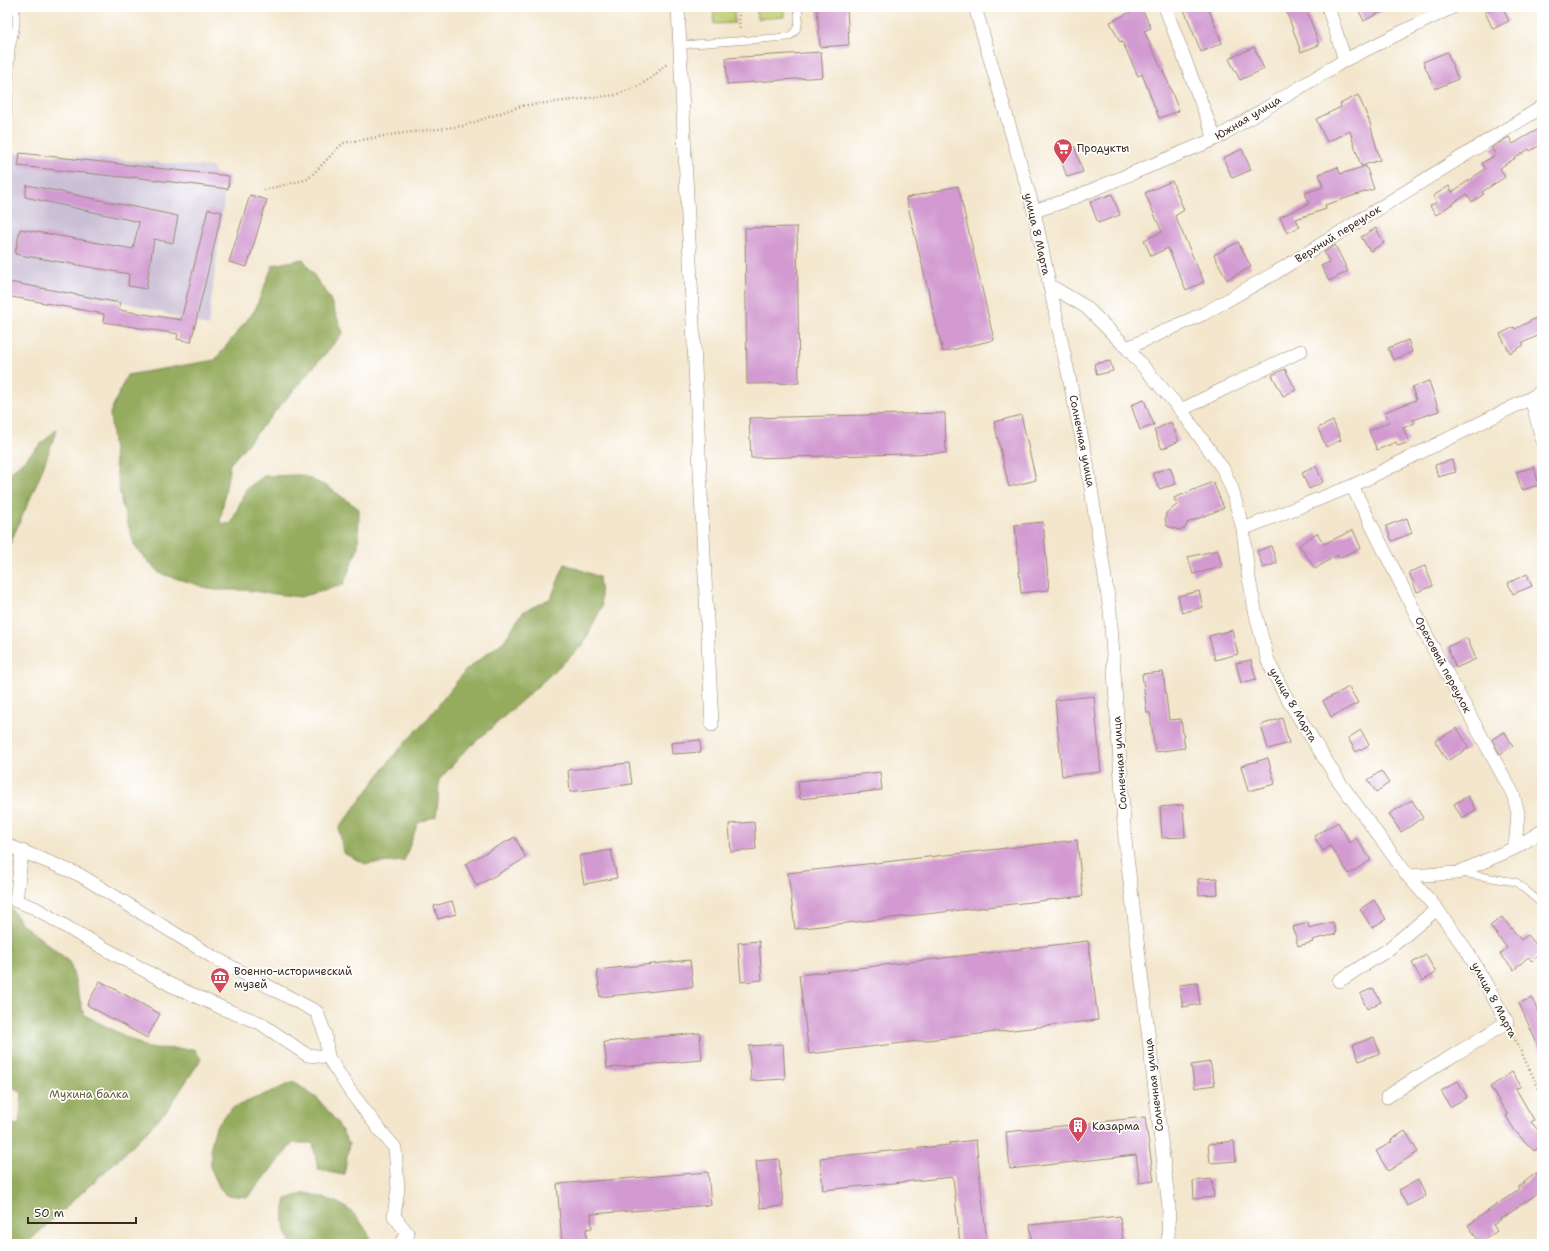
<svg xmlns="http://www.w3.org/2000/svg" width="1549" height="1251" viewBox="0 0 1549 1251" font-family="'Shantell Sans',sans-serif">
  <rect width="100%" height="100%" fill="#fff"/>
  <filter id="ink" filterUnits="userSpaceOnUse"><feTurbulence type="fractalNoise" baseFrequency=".025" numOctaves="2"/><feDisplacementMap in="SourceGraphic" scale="8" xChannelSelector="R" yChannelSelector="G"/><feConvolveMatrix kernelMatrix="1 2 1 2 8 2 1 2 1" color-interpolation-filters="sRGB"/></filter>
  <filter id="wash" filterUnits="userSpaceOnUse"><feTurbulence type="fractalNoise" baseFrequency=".012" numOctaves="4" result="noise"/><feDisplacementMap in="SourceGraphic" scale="16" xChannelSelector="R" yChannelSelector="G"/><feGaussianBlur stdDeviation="0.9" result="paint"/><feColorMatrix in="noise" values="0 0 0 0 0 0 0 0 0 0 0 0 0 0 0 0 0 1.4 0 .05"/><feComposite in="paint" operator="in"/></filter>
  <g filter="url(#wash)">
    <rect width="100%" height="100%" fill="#f3e6cc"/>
    <path fill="#cabfd6" d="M7,153l76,4 129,10 12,31 -16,128 -90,-26 -111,-15z"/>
    <path fill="#bcc86a" stroke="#7c7944" d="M713,7h21l1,16 -21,1z
      M756,7h28v10l-27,2z"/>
    <path fill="#95ac5e" stroke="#686b3e" d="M303,259l27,40 13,34 -113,131 -10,59 11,1 15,-35 18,-13 37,-1 27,12 31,22 -1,39 -15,37 -43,12 -56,-7h-30l-55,-17 -24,-26 -13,-42 -7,-43 -5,-49 17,-38 88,-15 40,-50 18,-45z
      M57,429l-19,52 -31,69v-74z
      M565,564l34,13 3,29 -19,39 -86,78 -33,29 -25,28 -1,21 -2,15 -18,7 -14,38 -38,3 -23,-11 -4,-25 59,-78 27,-28 41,-52 38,-29 19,-29 28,-14z
      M7,902l15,22 48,38 14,53 64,33 46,1 7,10 -33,50 -44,45 -98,90h-19v-121l12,2 3,-32 -15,-9z
      M294,1082l24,17 19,23 12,22 -5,31 -26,-5 -5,-27h-20l-45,54 -22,-2 -6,-7 -9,-19v-24l5,-19 16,-18z
      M306,1193c26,7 43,10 58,34 4,6 6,9 6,17h-79c-7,-15 -10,-28 -5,-45z"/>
    <g id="blocks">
      <path fill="#d29ad0" d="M817,7h30l2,38 -29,2z
        M1141,7l10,21 -7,3 23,49 12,31 -20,7 -17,-44 -4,2 -16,-35 -2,1 -10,-20z
        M1183,7h25l14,36 -21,9z
        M1285,7h21l13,38 -18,7z
        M1357,7h33l-26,14z
        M1496,7h6l7,14 -16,8 -8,-17z
        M1254,47l10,22 -24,11 -11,-21z
        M821,52l2,25 -96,7 -1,-26z
        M1447,52l11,27 -23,10 -12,-27z
        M1358,95l11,25 11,40 -19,6 -11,-35 -23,11 -11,-23 25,-12 -1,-3z
        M1542,127v17l-12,7 -1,-2 -29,19 5,9 -23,15 2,2 -12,8 -5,-8 -31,21 -6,-9 7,-4 -4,-6 16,-10 3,6 33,-23 -3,-6 14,-8 -5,-7 18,-11 4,7z
        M1074,146l9,26 -16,5 -9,-25z
        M1242,149l9,21 -19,8 -9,-20z
        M20,153l209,23 -1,13 -96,-12v1l-114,-12z
        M1366,166l8,23 -49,16 1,4 -30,10 4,8 -13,6 -7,-16 29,-13 -4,-11 18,-6 -4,-13 19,-7 2,7z
        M1172,181l12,29 -9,6 29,66 -18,8 -18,-42 -17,8 -7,-16 18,-8 -17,-39z
        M27,185l151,31 -5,27 -19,-4 -8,50 -18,-3 1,-12 -114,-20 5,-25 113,20 6,-27 -114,-25z
        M958,186l36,154 -51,12 -37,-154z
        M1112,194l8,21 -22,8 -8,-21z
        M250,195l17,5 -20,67 -18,-5z
        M208,209l14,3 -31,130 -14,-3 1,-5 -75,-12 1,-8 -97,-18v-14l8,1 105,20 -1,7 62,10z
        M797,227l2,156 -52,1 -2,-156z
        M1376,228l8,15 -14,8 -9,-14z
        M1238,242l13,25 -24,13 -13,-25z
        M1335,245l13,26 -19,10 -8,-15 8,-4 -5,-10z
        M1542,315v19l-20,9 2,2 -14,8 -10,-19 14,-7 1,2z
        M1408,340l4,12 -19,8 -5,-12z
        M1110,361l3,10 -16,4 -3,-11z
        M1285,369l11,21 -13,6 -11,-21z
        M1429,381l10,30 -26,9 2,3 -12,5 6,14 -11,4 -2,-4 -19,8 -8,-19 20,-9 -4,-10 31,-12 -4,-13z
        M1144,400l10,25 -14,5 -9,-25z
        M945,413l1,40 -195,5 -2,-40z
        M1021,415l15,65 -27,7 -15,-65z
        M1333,421l8,19 -15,7 -8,-19z
        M1171,422l8,19 -17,8 -8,-19z
        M1452,460l4,12 -18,5 -3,-12z
        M1316,466l7,16 -14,7 -7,-16z
        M1170,467l6,17 -17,5 -6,-16z
        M1534,467l5,18 -17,5 -6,-18z
        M1213,482l11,26 -37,15 -2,5 -6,2 -12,-4 -2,-7 1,-6 11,-8 -3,-7z
        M1407,518l5,15 -20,8 -6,-15z
        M1043,522l6,68 -28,3 -6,-68z
        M1353,530l8,18 -22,10 -2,-3 -22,14 -16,-24 18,-12 7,11z
        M1271,546l6,17 -14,5 -6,-17z
        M1218,550l4,17 -29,7 -5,-17z
        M1425,566l8,20 -16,6 -8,-20z
        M1527,574l5,12 -19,8 -5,-11z
        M1199,591l4,16 -21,6 -4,-17z
        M1232,630l6,24 -23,6 -6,-24z
        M1467,638l9,21 -20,9 -9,-21z
        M1251,660l5,19 -15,4 -5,-20z
        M1163,672l6,48 12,-1 4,29 -30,4 -5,-39h-3l-5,-39z
        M1349,687l9,16 -27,14 -8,-16z
        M1094,696l7,76 -39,4 -7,-76z
        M1282,718l7,25 -21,6 -7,-24z
        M1457,728l12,20 -22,13 -12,-20z
        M1361,730l8,15 -13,7 -8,-14z
        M1505,732l8,14 -13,8 -8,-15z
        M700,740l1,12 -29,2 -1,-11z
        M1268,758l7,26 -27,7 -7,-25z
        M629,763l3,21 -62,8 -2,-22z
        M1381,771l8,12 -13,9 -8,-12z
        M880,772l2,18 -82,9 -2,-18z
        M1468,796l8,14 -14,8 -8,-14z
        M1412,800l11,18 -22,14 -12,-18z
        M1183,805l2,32 -23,1 -2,-31z
        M754,822l2,27 -25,3 -2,-28z
        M1338,822l12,21 6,-5 15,22 -22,14 -19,-28 -7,5 -9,-15z
        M515,837l11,21 -49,28 -12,-22z
        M1077,840l6,56 -288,33 -7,-56z
        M611,850l6,28 -33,6 -5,-28z
        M1217,878l1,16 -19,1 -1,-16z
        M1374,900l12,19 -14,9 -12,-19z
        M452,901l4,13 -18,5 -4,-13z
        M1502,917l19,23 7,-5 14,16 -10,10 -4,-4 -14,13 -14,-16 7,-6 -17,-22z
        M1333,922l3,12 -24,6 1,2 -15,4 -5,-19 15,-4 1,5z
        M759,941l3,39 -21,2 -3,-39z
        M1088,941l10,79 -289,34 -10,-79z
        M1426,955l10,18 -14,8 -10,-18z
        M690,960l3,27 -93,10 -3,-27z
        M100,981l60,33 -13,24 -60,-33z
        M1197,983l3,21 -17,3 -4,-22z
        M1373,988l8,14 -14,7 -7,-15z
        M1532,998l10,23v34l-23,-52z
        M700,1033l2,27 -95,8 -3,-26z
        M1374,1037l6,16 -21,8 -6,-16z
        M783,1044l2,35 -34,2 -2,-35z
        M1210,1062l5,23 -20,3 -4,-23z
        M1512,1072l9,14 -5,3 18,31 -3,2 11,13v9l-8,7 -19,-20 -9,-15 2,-1 -18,-28z
        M1458,1081l9,16 -17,10 -9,-16z
        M1145,1117l9,64 -14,2 -4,-28 -126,14 -4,-37z
        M1405,1131l13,21 -30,19 -12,-20 16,-9 -1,-2z
        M976,1140l11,104h-27l-7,-67 -130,13 -3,-32 130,-13 -1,-2z
        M1234,1141l2,20 -26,2 -2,-19z
        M779,1159l4,47 -23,2 -4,-47z
        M708,1172l3,33 -120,9 1,14 -6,1 1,15h-25l-5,-60z
        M1536,1173l6,9v8l-49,35 4,6 -17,12 -12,-18 51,-36 -1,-2z
        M1212,1179l2,18 -20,2 -1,-18z
        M1418,1180l8,16 -19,10 -8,-16z
        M1120,1216l3,26 -18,2h-73l-2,-19z"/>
    </g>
  </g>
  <g filter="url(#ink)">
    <use href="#blocks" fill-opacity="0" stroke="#978875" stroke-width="1"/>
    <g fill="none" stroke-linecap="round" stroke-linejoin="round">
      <g stroke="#978875" stroke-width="8">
        <path id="service" d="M680,45l108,-8c13,-7 11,-18 10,-30
          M7,128l4,-79 5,-24v-18
          M1461,873l55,9 26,22"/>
      </g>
      <g stroke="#978875" stroke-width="14">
        <path id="minor" d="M678,7l34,718
          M975,7l59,204 53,252 23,147 15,230 44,367 -1,33 -2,4
          M1165,7l50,132
          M1328,7l17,53
          M1034,211l34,-11 147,-61 130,-79 108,-53
          M1049,285l37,22 41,41 54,62 42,59 9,20 11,40 5,44 8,42 12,46 17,34 53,85 70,96 29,33 32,45 38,68c-39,26 -81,48 -120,75
          M1127,348l76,-34 72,-41 267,-166
          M1531,398l11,41
          M1181,410l120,-59
          M1352,486l82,164 79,144 5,19 -3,35
          M1243,529l109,-43 179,-88 11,-7
          M7,845l73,30 133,82 104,55 8,22 3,23 -21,-2 -47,-32 -31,-12 -58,-26 -96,-53 -40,-24 -19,-7 6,-50
          M1408,876l49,-3 58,-25 27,-17
          M1339,981l47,-30 51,-42
          M328,1057l22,34 29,38 16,19 3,41 -4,27 14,18 -8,10"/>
      </g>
      <path stroke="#978875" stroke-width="2.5" stroke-dasharray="1 3" stroke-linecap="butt" d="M738,7l2,23
        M264,190l44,-11 35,-36 53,-9 67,-8 58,-20 94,-11 24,-9 12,-8 17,-15
        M1512,1033l30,62"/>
      <use href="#service" stroke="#fff" stroke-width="7"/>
      <use href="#minor" stroke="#fff" stroke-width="13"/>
    </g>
  </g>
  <defs>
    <g id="supermarket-pin" transform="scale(1)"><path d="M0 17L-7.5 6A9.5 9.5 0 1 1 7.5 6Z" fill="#d1495b" stroke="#fff"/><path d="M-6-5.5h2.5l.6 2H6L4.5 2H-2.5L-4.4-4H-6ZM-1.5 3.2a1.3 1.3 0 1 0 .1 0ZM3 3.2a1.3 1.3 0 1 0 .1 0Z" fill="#fff"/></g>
    <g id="museum-pin" transform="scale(1)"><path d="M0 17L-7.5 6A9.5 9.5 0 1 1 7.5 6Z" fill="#d1495b" stroke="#fff"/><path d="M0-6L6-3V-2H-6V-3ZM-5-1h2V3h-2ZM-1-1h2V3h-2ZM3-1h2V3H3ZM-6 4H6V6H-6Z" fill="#fff"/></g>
    <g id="building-pin" transform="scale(1)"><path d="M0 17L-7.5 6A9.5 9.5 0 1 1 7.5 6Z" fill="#d1495b" stroke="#fff"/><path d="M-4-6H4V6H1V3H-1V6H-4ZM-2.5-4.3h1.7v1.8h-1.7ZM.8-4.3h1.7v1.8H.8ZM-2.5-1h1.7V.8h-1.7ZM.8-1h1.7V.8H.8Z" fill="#fff"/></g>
  </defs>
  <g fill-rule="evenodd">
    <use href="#supermarket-pin" x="1063" y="148"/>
    <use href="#museum-pin" x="220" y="977"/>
    <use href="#building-pin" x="1078" y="1126"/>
  </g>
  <g text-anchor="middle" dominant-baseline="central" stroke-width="3.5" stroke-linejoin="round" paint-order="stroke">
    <g font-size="11" fill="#3b2a1e" stroke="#fff">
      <text transform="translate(1248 118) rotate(-31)">Южная улица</text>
      <text transform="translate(1037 234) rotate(77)">улица 8 Марта</text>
      <text transform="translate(1338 234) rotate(-32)">Верхний переулок</text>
      <text transform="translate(1082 441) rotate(79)">Солнечная улица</text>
      <text transform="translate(1443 665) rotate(62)">Ореховый переулок</text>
      <text transform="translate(1293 705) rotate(60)">улица 8 Марта</text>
      <text transform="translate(1120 763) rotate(-94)">Солнечная улица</text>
      <text transform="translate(1494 1000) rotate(62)">улица 8 Марта</text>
      <text transform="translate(1154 1085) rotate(-97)">Солнечная улица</text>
    </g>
    <g font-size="11" fill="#3b2a1e" stroke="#fff" text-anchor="start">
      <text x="1077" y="148">Продукты</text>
      <text x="234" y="971">Военно-исторический<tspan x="234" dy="13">музей</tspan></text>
      <text x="1092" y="1126">Казарма</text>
    </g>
    <g font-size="11" fill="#625935" stroke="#fff">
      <text x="89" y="1094">Мухина балка</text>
    </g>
  </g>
  <rect width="1549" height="1251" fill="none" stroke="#fff" stroke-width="24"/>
  <path d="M28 1217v6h108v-6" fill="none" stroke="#3b2a1e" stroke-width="2"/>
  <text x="34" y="1217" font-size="12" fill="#3b2a1e" stroke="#ffffff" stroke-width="3" paint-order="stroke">50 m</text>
</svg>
